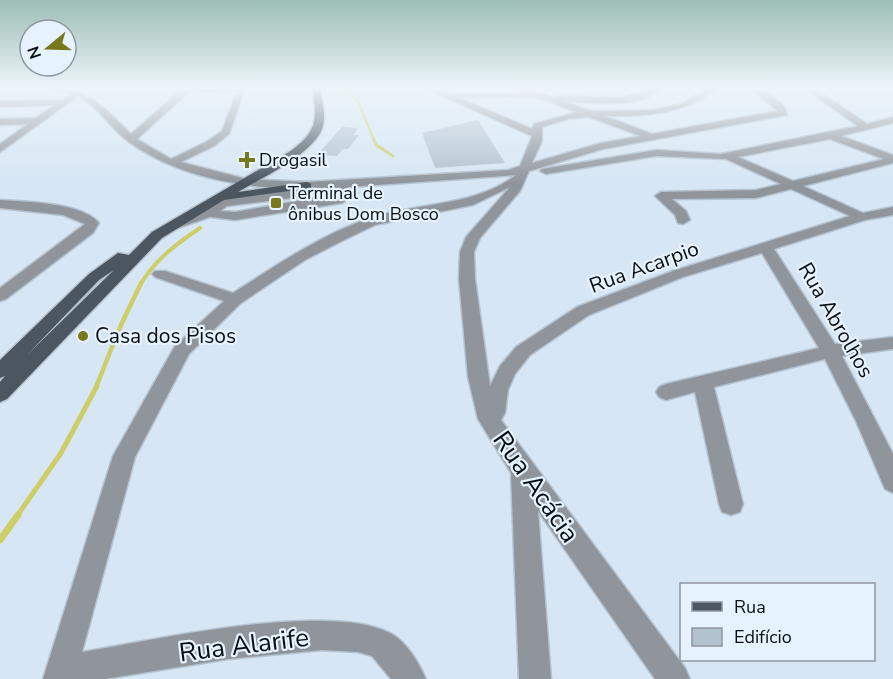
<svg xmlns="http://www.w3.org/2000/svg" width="893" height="679" viewBox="0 0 893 679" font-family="'Nunito Sans',sans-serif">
  <rect width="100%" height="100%" fill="#d6e6f4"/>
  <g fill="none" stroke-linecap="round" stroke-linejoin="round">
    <path stroke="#cdce68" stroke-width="2" d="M334,88l23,11 17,41"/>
    <path stroke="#cdce68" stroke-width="3" d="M373,138l3,7 17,11"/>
    <path stroke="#cdce68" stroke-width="4" d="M140,285c15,-25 36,-41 60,-57"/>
    <path stroke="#cdce68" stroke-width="4.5" d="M96,387l25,-62 20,-42"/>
    <path stroke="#cdce68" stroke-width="5" d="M17,516l44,-63 36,-67"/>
    <path stroke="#cdce68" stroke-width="7" d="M0,540l18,-25"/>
  </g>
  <path fill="#b3c2cf" d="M478,120l27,43 -70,5 -13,-35z
    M342,127l16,1 -5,7h6l-11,14h-5l-6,7 -20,-1z"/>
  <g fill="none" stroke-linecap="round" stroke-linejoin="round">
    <g stroke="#b5c3d0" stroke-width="3">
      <path id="minor" d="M45,88c45,0 56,17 86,46l50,-44 -6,-2h70l-16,46 -15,12 -33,16 65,17 61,3 201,-12 12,-4 12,-30 -108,-48h11l17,7 4,-2h68l-9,-5h12l27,10 4,-2 66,1 29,-9h10c-26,22 -70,14 -101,13l29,10 62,-1 28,-6 27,-16h11c-39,27 -69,28 -114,28l47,18 126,-23 -28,-23c13,0 36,14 37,27l-184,34 -74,22 -9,20 -40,47 -6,14 1,27 15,107 10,-20 16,-19 61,-40 96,-36 177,-55 -59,-27 -35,9 -84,1 14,12 4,9 -7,4 -5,-1 -3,-8 -20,-19 6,-4 95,-2 25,-6 -55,-25 -70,-3 -110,18 -6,-3 2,-2 114,-19 65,4 137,-28 -54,-38h10l53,36 26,-7v6l-52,13 52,19v8l-90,23 60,27 30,-6v8l-28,5 -91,29 61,95 58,-7v12l-51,7 51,98v39l-8,-4 -29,-68 -31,-62 -111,28 29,117 -3,8 -9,3 -9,-3 -3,-8 -24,-112 -29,8 -7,-3 -3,-5 3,-5 7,-3 153,-36 -57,-95 -79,24 -94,38 -59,40 -15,19 -7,16 -3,23 -4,7 184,248 5,11h-35l-117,-168 13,168h-32l-8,-206 -33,-54 -10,-42 -9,-98 1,-27 6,-15 44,-50 -37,18 -98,20 -33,16 -37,19 -64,43 -52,51 -54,103 -53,195c71,-12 246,-51 308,-19 16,8 29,30 36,46h-35l-19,-23 -14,-4 -36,-2 -94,9 -123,20h-62l70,-223 62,-110 49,-45 -69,-24 -3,-3 3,-3h10l68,22c42,-27 86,-57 134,-74 48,-17 106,-11 149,-44l-168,12 9,6 -15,10 -107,17 -25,-3 -35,12 -7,-4 2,-3 38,-14 11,-8 81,-11 6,4 -6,4 -73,9 -7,5 15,1 107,-19 -13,-1 -1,-4c-66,4 -145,-7 -199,-46 -19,-14 -30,-35 -51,-46l-78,56v-8l28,-20 -28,1v-6l36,-1 19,-13 -55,2v-6l63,-1 7,-6zM190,91l47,1 -15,39 -16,11 -35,17 -34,-20zM457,97h79l41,15 -43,12 -2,5zM589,117l52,19 -40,7 -69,20 10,-22v-14l26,-8zM830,139l54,20 -91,22 -55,-24z
        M0,200c26,2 81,2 99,23l-6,10 -87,66 -6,2v-13l85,-64 -22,-9 -63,-7z"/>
    </g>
    <g stroke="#b5c3d0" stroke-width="3">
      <path id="major" d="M312,88h8c2,12 6,26 3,38 -7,27 -62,52 -85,66l69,-10 4,2v4l-87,12 -62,38 -155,161 -7,3v-20l5,-6 -5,2v-18l89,-86 29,-21 11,2 23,-23 137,-80c28,-20 29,-32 23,-64zM114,270l-87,85 72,-75z"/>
    </g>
    <use href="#minor" fill="#8f959b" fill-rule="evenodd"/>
    <use href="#major" fill="#4b5660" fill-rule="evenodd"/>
  </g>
  <linearGradient id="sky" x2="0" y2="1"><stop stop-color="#9dbeb5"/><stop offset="0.48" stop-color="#edf4fa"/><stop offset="1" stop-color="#edf4fa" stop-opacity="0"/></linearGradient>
  <rect width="893" height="183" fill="url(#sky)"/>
  <g fill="#78781f" stroke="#e6f2fe" stroke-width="2">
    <path d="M244 151h6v6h6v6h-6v6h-6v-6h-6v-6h6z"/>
    <rect x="270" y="197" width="12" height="12" rx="3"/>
    <circle cx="83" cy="336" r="6"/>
  </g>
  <g text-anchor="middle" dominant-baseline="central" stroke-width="4.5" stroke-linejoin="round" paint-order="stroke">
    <g font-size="18" fill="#090e13" stroke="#e6f2fe" text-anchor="start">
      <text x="259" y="160">Drogasil</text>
      <text x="288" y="193">Terminal de<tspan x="288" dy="21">ônibus Dom Bosco</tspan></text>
    </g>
    <g font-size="21" fill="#090e13" stroke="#e6f2fe">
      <text transform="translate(644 267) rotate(-20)">Rua Acarpio</text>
      <text transform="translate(836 320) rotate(60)">Rua Abrolhos</text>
    </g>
    <g font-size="21" fill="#090e13" stroke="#e6f2fe" text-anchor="start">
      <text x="95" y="336">Casa dos Pisos</text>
    </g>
    <g font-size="26" fill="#090e13" stroke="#e6f2fe">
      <text transform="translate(536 487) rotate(55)">Rua Acácia</text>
      <text transform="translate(244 645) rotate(-7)">Rua Alarife</text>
    </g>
  </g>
  <rect x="680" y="583" width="195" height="78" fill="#e6f2fe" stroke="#8e97a0" stroke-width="1.5"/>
  <rect x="692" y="602" width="30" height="9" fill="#4b5660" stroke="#8e97a0" stroke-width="1.5"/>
  <text x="734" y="613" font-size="18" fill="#090e13">Rua</text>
  <rect x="692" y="628" width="30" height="18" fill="#b3c2cf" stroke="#8e97a0" stroke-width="1.5"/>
  <text x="734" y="643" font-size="18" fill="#090e13">Edifício</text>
  <g transform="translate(48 48) rotate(251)"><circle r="28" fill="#e6f2fe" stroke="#8e97a0" stroke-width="1.5"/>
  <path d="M0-4.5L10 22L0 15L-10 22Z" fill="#78781f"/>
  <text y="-9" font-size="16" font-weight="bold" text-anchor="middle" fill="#090e13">N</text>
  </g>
</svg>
